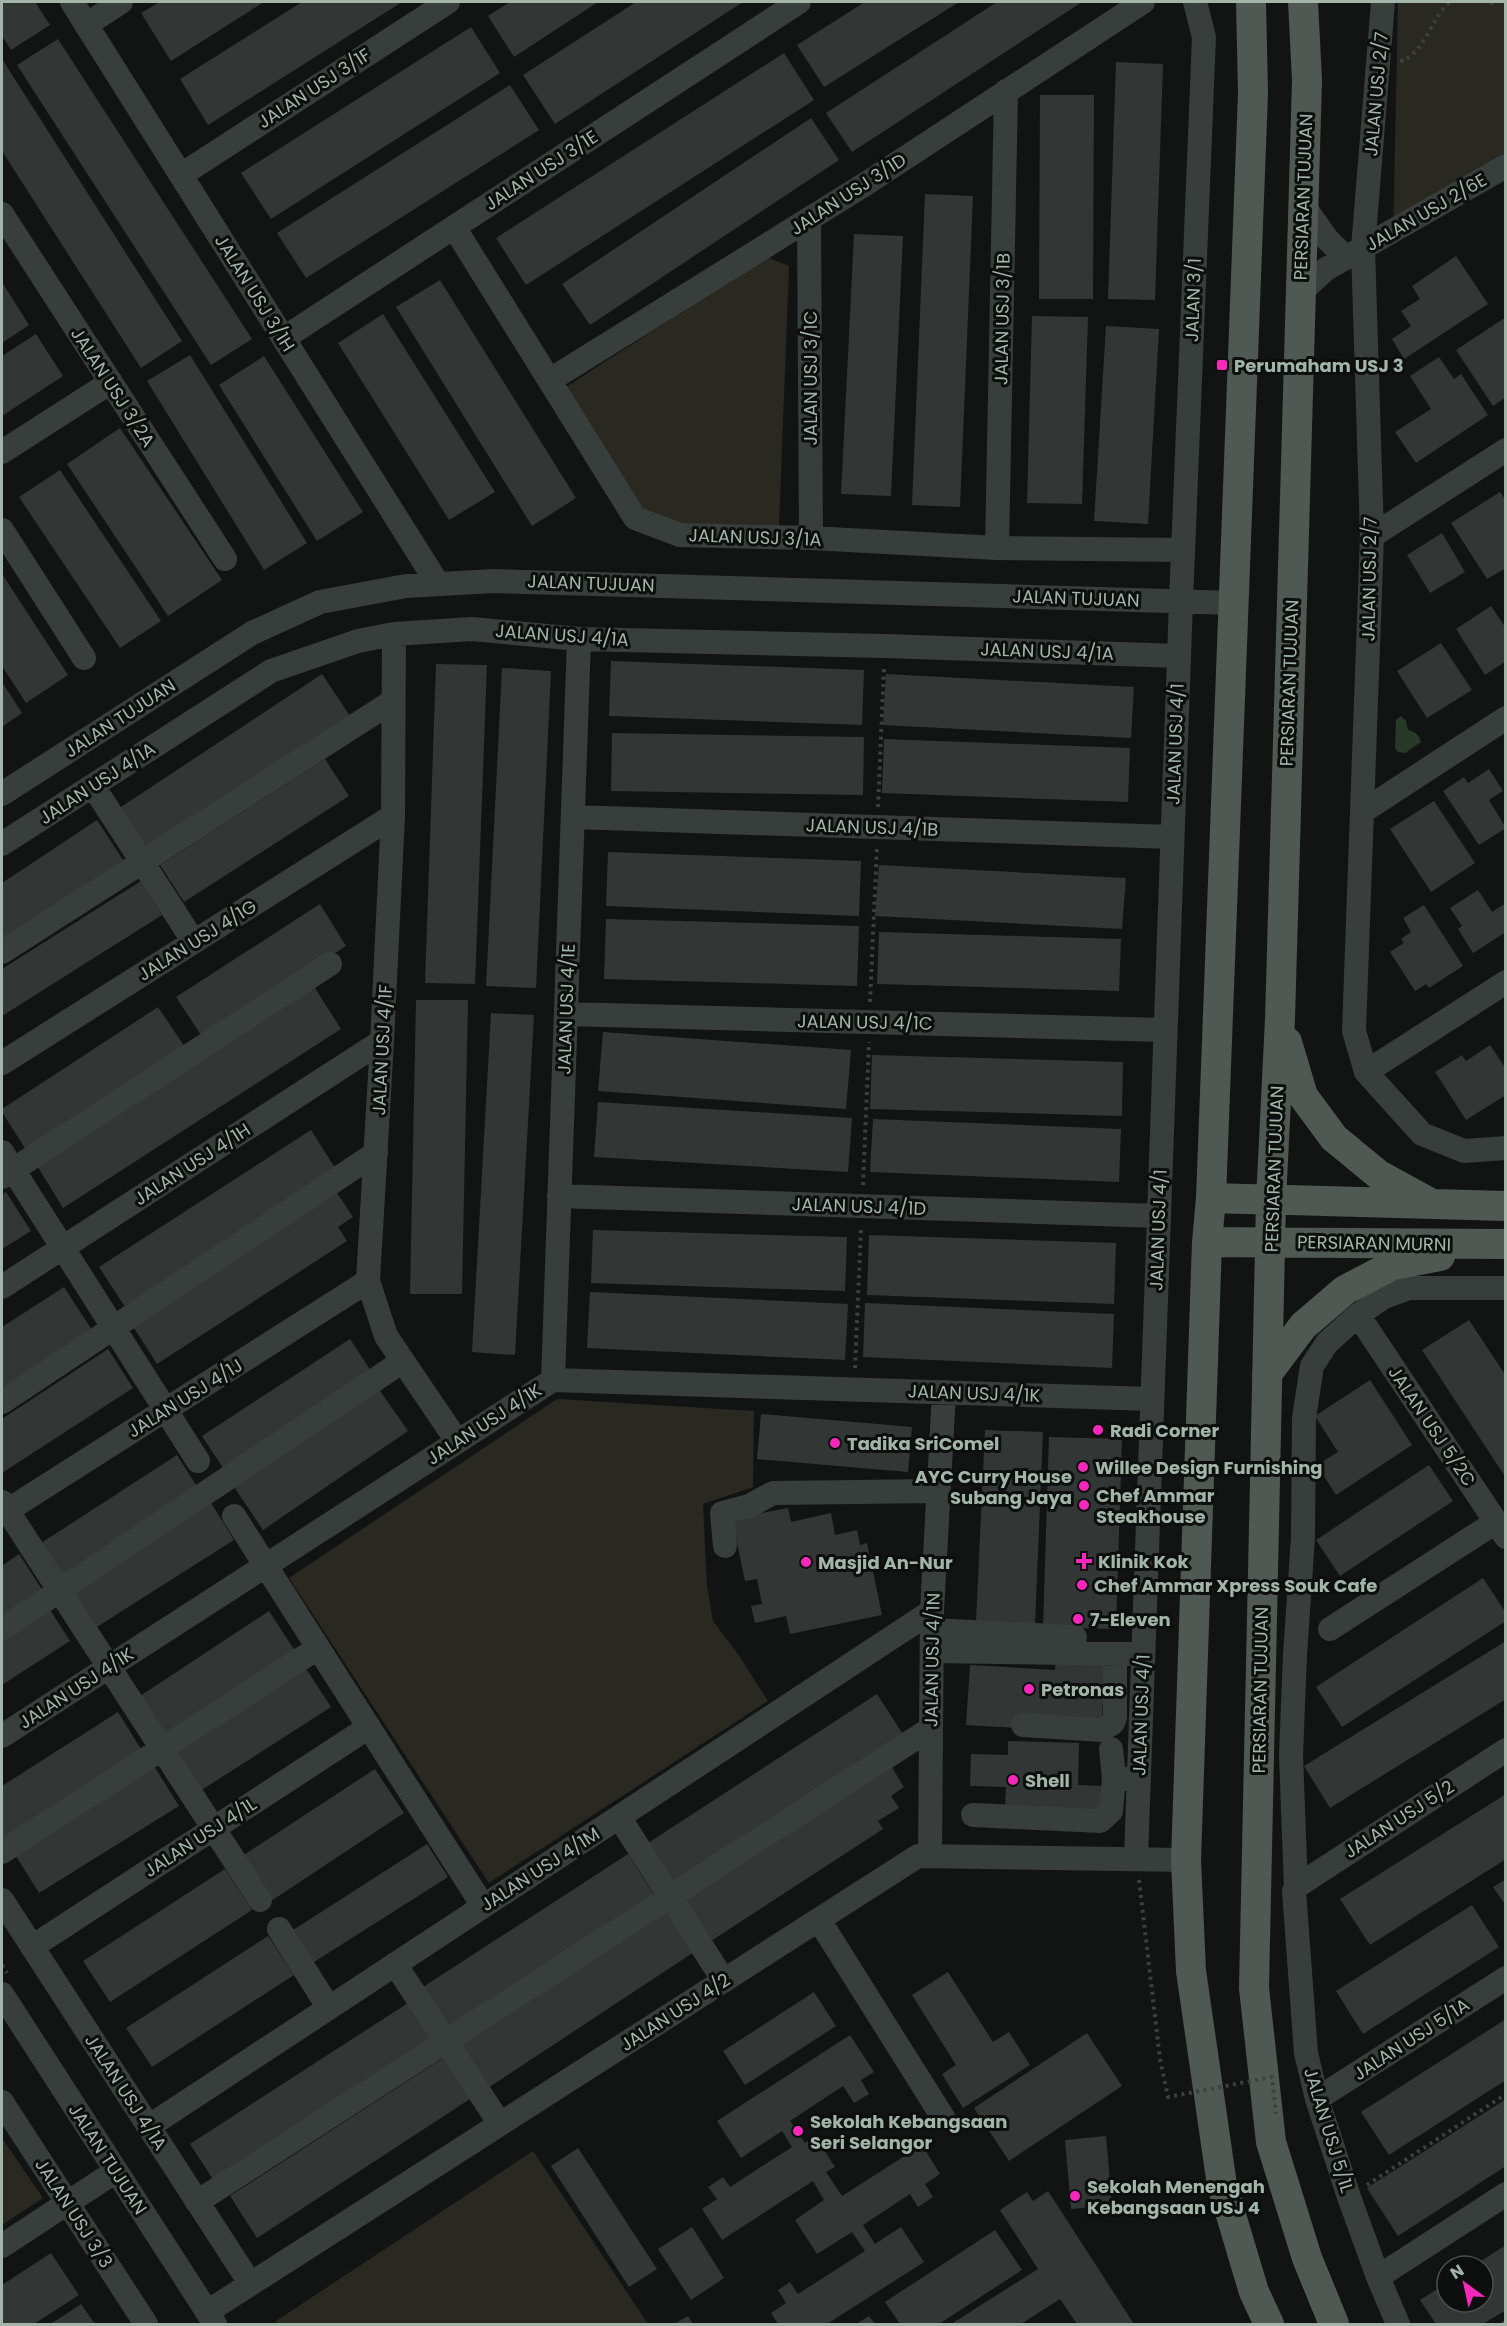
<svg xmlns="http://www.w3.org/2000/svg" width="1507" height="2326" viewBox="0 0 1507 2326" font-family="Poppins,sans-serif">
  <rect width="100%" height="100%" fill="#121414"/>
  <path fill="#292821" d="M1398,2h107v163l-112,73z
    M767,257l22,9 -10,262 -95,-3 -43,-16 -75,-122z
    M557,1399l197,12 -1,76 -50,17 4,83 6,34 25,33 30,47 -279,182 -200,-305z
    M2,2138l41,60 -41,27z
    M533,2151l115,173h-370l-2,-3z"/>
  <path fill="#283829" d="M1401,716l5,5 2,9c7,2 11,4 13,12l-16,11 -7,-1 -3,-4 1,-28z"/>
  <path fill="#323634" d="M2,2h33l15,23 -39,25 -9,-14z
    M160,2h104l-93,59 -30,-48z
    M302,2h100l-194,123 -28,-46z
    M510,2h88l-84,55 -26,-41z
    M636,2h107l-188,122 -32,-49z
    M865,2h94l-135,85 -27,-42z
    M997,2h85l-230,150 -26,-39z
    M471,27l29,46 -229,146 -30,-46z
    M58,39l194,300 -41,26 -194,-300z
    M784,53l30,47 -288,185 -30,-47z
    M2,59l180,282 -41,27 -139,-217z
    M1116,62l47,2 -8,236 -47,-1z
    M510,85l29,45 -233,148 -29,-45z
    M1040,95h54l-1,204h-54z
    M811,118l28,42 -249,165 -28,-41z
    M925,194l48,2 -13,311 -48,-2z
    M854,234l49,2 -12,260 -50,-2z
    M1456,256l32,48 -84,55 -12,-20 19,-13 -10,-15 19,-12 -8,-13z
    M440,280l136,218 -44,28 -136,-219z
    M2,282l27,43 -27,18z
    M383,314l112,178 -46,28 -111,-177z
    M1032,316l56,1 -6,187 -55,-1z
    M1506,317v80l-13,9 -37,-56z
    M1106,326l53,3 -11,195 -54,-3z
    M36,334l27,42 -61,40v-60z
    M190,355l117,188 -43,27 -117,-189z
    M264,356l99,156 -46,29 -98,-156z
    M1439,357l15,22 7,-5 27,41 -72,48 -21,-31 36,-23 -21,-33z
    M120,428l102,152 -54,36 -101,-152z
    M60,470l101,151 -41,27 -101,-151z
    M1500,492l6,9v67l-19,11 -36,-56z
    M1442,533l23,39 -35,21 -23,-38z
    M2,574l66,101 -42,28 -24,-37z
    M1491,606l15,22v33l-21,14 -29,-46z
    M1441,643l31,47 -45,28 -30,-47z
    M611,661l253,9 -2,55 -253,-9z
    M436,664l51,1 -12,319 -50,-1z
    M502,668l49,3 -15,317 -50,-2z
    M322,674l30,45 -204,135 -30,-45z
    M886,674l248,13 -3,51 -248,-13z
    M2,682l20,31 -20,14z
    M612,733l252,4 -1,58 -252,-4z
    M884,739l246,9 -2,54 -246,-9z
    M325,759l24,37 -165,106 -24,-37z
    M1489,769l14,22 -14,9 17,28 -27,17 -36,-54 21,-14 4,6z
    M1434,801l41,62 -44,29 -41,-63z
    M97,820l28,43 -123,81v-61z
    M608,852l253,9 -2,55 -253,-10z
    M879,865l247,13 -4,51 -247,-13z
    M141,881l21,34 -160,101v-47z
    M1478,890l14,22 14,-9v29l-33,21 -15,-24 4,-3 -12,-18z
    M320,904l26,42 -143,92 -27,-41z
    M1424,905l39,61 -34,22 -3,-4 -11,7 -25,-39 14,-9 -3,-4 10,-7 -8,-14z
    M606,919l253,7 -2,60 -253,-7z
    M879,932l242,7 -2,52 -242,-7z
    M313,985l28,44 -278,179 -27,-44z
    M416,1000h52l-6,294h-52z
    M158,1007l29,43 -159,103 -26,-41v-3z
    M491,1013l43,2 -19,340 -43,-3z
    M603,1032l248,18 -5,59 -248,-18z
    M1490,1045l16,24v26l-40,25 -31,-48 27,-17 4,6z
    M872,1055l251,7 -1,54 -252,-7z
    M598,1102l254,16 -4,54 -254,-15z
    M873,1119l248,10 -2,53 -249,-10z
    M311,1130l28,44 -212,136 -28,-43z
    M6,1192l25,39 -29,18v-54z
    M337,1193l16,24 -15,10 9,14 -190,123 -25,-39z
    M593,1230l254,7 -2,54 -254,-8z
    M869,1235l247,8 -2,61 -247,-9z
    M64,1287l32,49 -94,60v-69z
    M590,1292l258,12 -3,56 -258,-12z
    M865,1303l249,11 -2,54 -249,-11z
    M1469,1320l37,56v102l-84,-128z
    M350,1339l23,35 -148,97 -23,-35z
    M108,1349l25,39 -131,85v-54z
    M1370,1380l42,65 -76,50 -19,-30 21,-13 -23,-36z
    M378,1388l30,43 -145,99 -29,-43z
    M761,1414l151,13 -4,45 -151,-13z
    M985,1430l58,2 -8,193 -59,-3z
    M1049,1437l73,2 -6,190 -73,-2z
    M177,1455l24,38 -141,92 -25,-38z
    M1429,1465l24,36 -113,75 -24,-36z
    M211,1503l23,37 -142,90 -23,-36z
    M788,1508l3,14 40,-9 4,22 22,-5 3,15 7,-2 15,72 -92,19 -4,-18 -31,7 -4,-17 11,-2 -5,-25 -12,2 -13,-62z
    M19,1554l26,40 -43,29v-57z
    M1483,1578l23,35v8l-164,106 -26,-40z
    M47,1605l23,36 -68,44v-50z
    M269,1611l28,43 -135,89 -28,-43z
    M1506,1641v58l-176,109 -26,-42z
    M1056,1656l49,3 -3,61 -84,8 -52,-3 4,-60 85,5z
    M305,1667l26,40 -134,86 -25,-40z
    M877,1694l29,45 -234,153 -30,-45z
    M118,1712l26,42 -139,87 -3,-6v-49z
    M1008,1741l71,2 -1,42 24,1 -1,28 -96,-3 1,-24 -36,-1 1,-32 37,1z
    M888,1761l16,26 -13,9 8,12 -21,13 5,8 -175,114 -30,-46z
    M154,1766l25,40 -140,87 -25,-40z
    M375,1769l29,44 -136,90 -29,-45z
    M1506,1794v65l-136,86 -30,-46z
    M427,1844l21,33 -137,87 -21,-32z
    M628,1854l30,47 -210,137 -31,-47z
    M225,1869l27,41 -142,92 -27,-41z
    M1506,1879v27l-13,-19z
    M1472,1905l27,42 -136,87 -27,-43z
    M664,1907l30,45 -209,138 -30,-44z
    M268,1936l26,39 -142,92 -26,-39z
    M948,1972l45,70 16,-10 21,33 -67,43 -21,-34 14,-9 -44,-70z
    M814,1992l22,34 -91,59 -22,-34z
    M408,2003l26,40 -218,141 -26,-40z
    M1506,2019v61l-117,75 -28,-43z
    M1087,2033l35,53 -113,75 -35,-53z
    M850,2035l24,37 -13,8 8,14 -15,9 -11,-17 -53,35 15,22 10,-7 20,31 -9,5 16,24 80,-51 18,29 -15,10 8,13 -15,10 -8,-13 -47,31 12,19 26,-17 23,35 -97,62h-49l-7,-11 15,-10 -8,-13 12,-8 8,12 67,-43 -13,-19 -35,22 -22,-34 29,-20 -11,-19 -91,59 -20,-31 15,-10 -9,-12 15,-10 7,10 62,-40 -10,-16 -41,27 -24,-37z
    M443,2058l27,41 -213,139 -27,-42z
    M1506,2099v67l-108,70 -31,-48z
    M1106,2136l6,69 -41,4 -6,-69z
    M578,2148l79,121 -28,18 -78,-121z
    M1048,2191l86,133h-57l-17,-25 -39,25h-70l87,-55 -38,-59 27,-18 6,9z
    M692,2227l32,51 -33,22 -33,-51z
    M995,2230l27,40 -83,54h-39l-15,-22z
    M1506,2245v65l-23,14h-47l-16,-24 27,-17v19h36v-36h-10z
    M51,2253l28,42 -45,29h-32v-39z
    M81,2304l14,20h-45l13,-8z
    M688,2316l5,8h-19z
    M869,2316l6,8h-19z"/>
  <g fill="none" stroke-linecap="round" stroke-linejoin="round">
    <path stroke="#3b423e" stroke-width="4" stroke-dasharray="3 4.5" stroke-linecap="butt" d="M1491,2l2,3
      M1402,59v2c23,-9 30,-45 48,-59
      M878,807l6,-139
      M870,1002l7,-155
      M863,1185l6,-143
      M855,1368l6,-140
      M1139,1880l21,179
      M2,1965l5,8
      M1367,2185l139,-91
      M1502,2324l4,-2"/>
    <path stroke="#373e3b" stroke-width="24" d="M72,2l366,582
      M1383,2l-20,246 9,288 -18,495 12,41 56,62 42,17 42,-3
      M86,25l35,-23
      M181,175l267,-173
      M1303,205l24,34 19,19
      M2,214l223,345
      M809,219l2,319
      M454,227l181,291 45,17 131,3 186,10 186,2
      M1300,293l26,-24 180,-103
      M284,338l515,-336
      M550,380l317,-197 276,-181
      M2,452l109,-70
      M2,530l82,128
      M1372,536l134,-86
      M997,548l9,-457
      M394,634l-1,182 -11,225 -14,240 18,55 71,105
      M93,786l101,156
      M2,794l250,-161 68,-31 86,-16 88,-5 741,22
      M1362,812l144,-94
      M573,817l599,20
      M2,844l269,-173 87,-30 36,-7 78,-5 107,10 306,7 294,10
      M2,952l391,-251
      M566,1014l599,16
      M2,1063l391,-247
      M1366,1072l140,-90
      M2,1152l196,309
      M2,1177l328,-213
      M559,1196l600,20
      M2,1287l380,-246
      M1358,1315l148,222
      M553,1380l26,-741
      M2,1402l374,-249
      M2,1502l258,398
      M2,1514l366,-233
      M234,1516l249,390
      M725,1546l-3,-33 27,-7 24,-13 164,-2
      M2,1629l401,-268
      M1330,1629l166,-107
      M933,1630l142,7
      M932,1651l211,3
      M1023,1725l79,5 11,-7 2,-6v-63
      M2,1736l551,-356 599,19
      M1111,1749l3,29 16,1
      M973,1815l127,6 11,-10 3,-33
      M619,1817l105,164
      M2,1852l316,-204
      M930,1855l2,-244 12,-219
      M1136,1858l45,-1257 23,-564 -9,-35
      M1296,1888l-5,-133 4,-100 8,-118 1,-119 8,-52 15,-23 31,-28 26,-18 25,-9h97
      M2,1900l248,383
      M819,1920l125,199
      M279,1929l50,79
      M32,1947l337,-220
      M395,1964l105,160
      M2,1994l213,330
      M1317,2099l189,-121
      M2,2102l144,222
      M148,2127l784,-516
      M197,2202l733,-473
      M2,2246l114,-75
      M1378,2277l128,-83
      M207,2312l711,-456 268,4
      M1398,2324l-20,-47 -29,-80 -32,-98 -11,-46 -12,-162 5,-6 207,-135"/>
    <path stroke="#4f5853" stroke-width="30" d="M1251,2l2,91 -42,1105 -4,44 -21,618 5,111 31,214 32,107 15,32
      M1303,2l4,78 -27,939 -9,182 -17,787 17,154 36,116 27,66
      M1287,1042l16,54 31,42 45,37 51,28
      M1211,1198l295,8
      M1207,1242l299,2
      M1267,1374l36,-48 42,-36 48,-25 47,-9"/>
    <path stroke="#3b423e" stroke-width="4" stroke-dasharray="3 4.5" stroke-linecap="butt" d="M1160,2059l8,38 104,-20 4,37"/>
  </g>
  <g fill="#f827bc" stroke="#0d0f0f" stroke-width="2">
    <rect x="1216" y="359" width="12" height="12" rx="3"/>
    <circle cx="1098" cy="1430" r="6"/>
    <circle cx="835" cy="1443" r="6"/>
    <circle cx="1083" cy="1467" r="6"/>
    <circle cx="1084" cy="1486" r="6"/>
    <circle cx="1084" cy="1505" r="6"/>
    <path d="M1081 1552h6v6h6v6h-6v6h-6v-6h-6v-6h6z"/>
    <circle cx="806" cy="1562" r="6"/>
    <circle cx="1082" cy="1585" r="6"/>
    <circle cx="1078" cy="1619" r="6"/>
    <circle cx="1029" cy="1689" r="6"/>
    <circle cx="1013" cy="1780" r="6"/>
    <circle cx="798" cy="2131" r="6"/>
    <circle cx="1075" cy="2196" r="6"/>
  </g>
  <g text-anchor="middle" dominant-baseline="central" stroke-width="6" stroke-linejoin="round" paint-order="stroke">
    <g font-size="18" fill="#a3b5a9" stroke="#0d0f0f">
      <text transform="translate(314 88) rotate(-33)">JALAN USJ 3/1F</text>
      <text transform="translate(1376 94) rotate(-85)">JALAN USJ 2/7</text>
      <text transform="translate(541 170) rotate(-33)">JALAN USJ 3/1E</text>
      <text transform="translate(848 194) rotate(-33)">JALAN USJ 3/1D</text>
      <text transform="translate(1303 197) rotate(-88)">PERSIARAN TUJUAN</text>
      <text transform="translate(1426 212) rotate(-30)">JALAN USJ 2/6E</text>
      <text transform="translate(255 293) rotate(58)">JALAN USJ 3/1H</text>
      <text transform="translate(1193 300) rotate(-88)">JALAN 3/1</text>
      <text transform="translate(1002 319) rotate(-89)">JALAN USJ 3/1B</text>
      <text transform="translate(810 378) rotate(-90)">JALAN USJ 3/1C</text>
      <text transform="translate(113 387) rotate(57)">JALAN USJ 3/2A</text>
      <text transform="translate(755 537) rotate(2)">JALAN USJ 3/1A</text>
      <text transform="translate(1369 579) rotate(-89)">JALAN USJ 2/7</text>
      <text transform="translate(591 583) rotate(2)">JALAN TUJUAN</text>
      <text transform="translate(1076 598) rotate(2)">JALAN TUJUAN</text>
      <text transform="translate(562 635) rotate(4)">JALAN USJ 4/1A</text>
      <text transform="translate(1047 651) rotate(2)">JALAN USJ 4/1A</text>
      <text transform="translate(1289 683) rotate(-88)">PERSIARAN TUJUAN</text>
      <text transform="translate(120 718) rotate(-33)">JALAN TUJUAN</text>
      <text transform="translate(1175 744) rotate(-88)">JALAN USJ 4/1</text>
      <text transform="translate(97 783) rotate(-33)">JALAN USJ 4/1A</text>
      <text transform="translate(872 827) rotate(2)">JALAN USJ 4/1B</text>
      <text transform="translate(197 940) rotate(-32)">JALAN USJ 4/1G</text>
      <text transform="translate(566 1009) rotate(-88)">JALAN USJ 4/1E</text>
      <text transform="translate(865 1022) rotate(1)">JALAN USJ 4/1C</text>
      <text transform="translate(382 1050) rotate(-87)">JALAN USJ 4/1F</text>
      <text transform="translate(192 1164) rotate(-33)">JALAN USJ 4/1H</text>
      <text transform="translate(1274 1169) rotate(-88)">PERSIARAN TUJUAN</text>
      <text transform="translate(859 1206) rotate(2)">JALAN USJ 4/1D</text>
      <text transform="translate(1158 1230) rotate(-88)">JALAN USJ 4/1</text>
      <text transform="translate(1374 1243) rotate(1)">PERSIARAN MURNI</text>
      <text transform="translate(974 1393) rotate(2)">JALAN USJ 4/1K</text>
      <text transform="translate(185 1398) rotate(-32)">JALAN USJ 4/1J</text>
      <text transform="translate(484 1424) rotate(-33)">JALAN USJ 4/1K</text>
      <text transform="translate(1432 1426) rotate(56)">JALAN USJ 5/2C</text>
      <text transform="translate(932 1660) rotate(-89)">JALAN USJ 4/1N</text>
      <text transform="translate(76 1688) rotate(-33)">JALAN USJ 4/1K</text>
      <text transform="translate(1260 1690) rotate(-89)">PERSIARAN TUJUAN</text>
      <text transform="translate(1141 1715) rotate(-88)">JALAN USJ 4/1</text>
      <text transform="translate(1399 1819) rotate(-33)">JALAN USJ 5/2</text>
      <text transform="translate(200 1837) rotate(-33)">JALAN USJ 4/1L</text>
      <text transform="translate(540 1869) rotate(-33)">JALAN USJ 4/1M</text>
      <text transform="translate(675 2012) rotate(-33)">JALAN USJ 4/2</text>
      <text transform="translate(1411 2039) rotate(-33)">JALAN USJ 5/1A</text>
      <text transform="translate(126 2092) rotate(57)">JALAN USJ 4/1A</text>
      <text transform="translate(1329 2130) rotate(73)">JALAN USJ 5/1L</text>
      <text transform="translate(108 2159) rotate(57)">JALAN TUJUAN</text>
      <text transform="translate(74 2213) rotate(57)">JALAN USJ 3/3</text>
    </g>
    <g font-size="18" font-weight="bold" fill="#a3b5a9" stroke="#0d0f0f" text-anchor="start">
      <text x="1234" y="365">Perumaham USJ 3</text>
      <text x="1110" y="1430">Radi Corner</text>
      <text x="847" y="1443">Tadika SriComel</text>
      <text x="1095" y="1467">Willee Design Furnishing</text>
      <text x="1072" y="1476" text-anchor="end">AYC Curry House<tspan x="1072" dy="21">Subang Jaya</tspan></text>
      <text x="1096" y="1495">Chef Ammar<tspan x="1096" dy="21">Steakhouse</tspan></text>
      <text x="1098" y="1561">Klinik Kok</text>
      <text x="818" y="1562">Masjid An-Nur</text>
      <text x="1094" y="1585">Chef Ammar Xpress Souk Cafe</text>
      <text x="1090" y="1619">7-Eleven</text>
      <text x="1041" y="1689">Petronas</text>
      <text x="1025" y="1780">Shell</text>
      <text x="810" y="2121">Sekolah Kebangsaan<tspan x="810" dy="21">Seri Selangor</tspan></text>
      <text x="1087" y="2186">Sekolah Menengah<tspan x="1087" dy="21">Kebangsaan USJ 4</tspan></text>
    </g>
  </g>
  <rect width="1507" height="2326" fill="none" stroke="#a3b5a9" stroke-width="6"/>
  <g transform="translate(1465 2284) rotate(327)"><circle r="28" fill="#0d0f0f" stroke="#49514d" stroke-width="1.5"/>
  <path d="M0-4.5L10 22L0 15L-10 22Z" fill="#f827bc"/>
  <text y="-9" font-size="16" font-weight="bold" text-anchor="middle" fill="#a3b5a9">N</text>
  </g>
</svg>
